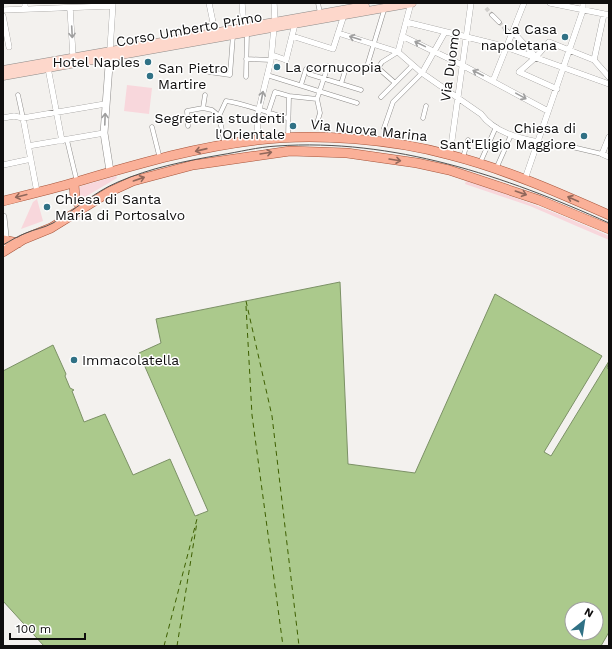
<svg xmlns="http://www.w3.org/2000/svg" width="612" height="649" viewBox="0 0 612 649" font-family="'Work Sans',sans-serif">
  <rect width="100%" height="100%" fill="#f3f1ee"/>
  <path fill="#f8d7dc" d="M127,85l25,3 -3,26 -25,-3z
    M116,176l1,2 -37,22 -2,-11 3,-3z
    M466,181c49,15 96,34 143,55v4l-79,-34 -65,-22z
    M37,199l6,22 -22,8 12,-27z"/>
  <path fill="#abc98c" stroke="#7c9166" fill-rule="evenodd" d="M340,282l8,182 67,9 80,-179 107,62 -58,96 7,4 58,-95 -2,7 2,1v263l-8,14h-557l-41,-45v-230l50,-26 13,29 -1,2 5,12 4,2 -2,1 12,31 21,-8 28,61 37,-16 25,57 13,-5 -69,-158 22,-10 -5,-24zM572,609h24v24h-24z"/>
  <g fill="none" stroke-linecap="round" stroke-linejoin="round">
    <path stroke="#3e5f01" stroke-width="1" stroke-dasharray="5 4" stroke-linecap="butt" d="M246,301l26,115 27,230
      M246,306l6,109 31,231
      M164,646l34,-131
      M177,646l20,-124"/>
    <path stroke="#d1cfcc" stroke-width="4" stroke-dasharray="4 2" stroke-linecap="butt" d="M486,8l6,7
      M499,22l7,8"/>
    <g stroke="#8d8b89" stroke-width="5">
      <path id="pedestrian" d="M318,3l2,10
        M492,15l7,7
        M506,30l6,6
        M246,59l25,1
        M368,63l17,-56
        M308,70l1,4 52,16
        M209,72l21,3 3,-40
        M267,75l90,28
        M246,77l1,-45
        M394,82l-16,-14 4,-6 16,-10
        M341,84l4,-13
        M301,85l5,-16
        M18,95l5,23
        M381,97l31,-31
        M317,99l11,-33
        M203,108l9,2 7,6
        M268,113l7,-21 14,4 28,3 3,14 -3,10
        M423,118l3,-12
        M188,126l-1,-15 16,-3 2,-13
        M152,127l8,32
        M384,128l9,-26 29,-29
        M288,138l1,-42
        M67,140l10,42
        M225,145l-6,-29 7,-15c21,3 41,12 61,17
        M559,145h6
        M568,146l34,8
        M464,154l4,-14
        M480,163l16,-36
        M496,169l15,-34"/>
    </g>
    <g stroke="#8d8b89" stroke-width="6">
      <path id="minor" d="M25,3v6
        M209,3l6,29
        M242,3l2,24
        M274,3l1,18
        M550,3l59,12
        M70,8l3,48
        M3,10l109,-4
        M3,16l6,31
        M406,22l97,24 106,38
        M513,32l23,25
        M338,33l60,19 24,21 59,41c13,18 37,24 57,28
        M292,36l41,13 11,-34
        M402,36l60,29 86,46
        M110,50l3,-47
        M398,52l13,-49
        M272,55l14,5 9,-36
        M594,60l10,-46
        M48,68l14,73
        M422,73l23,-41
        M493,81l31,-78
        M557,89l-38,-17 16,-14 14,-16 45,18 15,17
        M3,118l11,-2 9,2 82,-14
        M23,118l14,74
        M609,137l-7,17 7,3
        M258,140l-1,-23 14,-57 3,-33
        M28,146l76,-13
        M450,154l21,-151
        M3,165l28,-6
        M525,179l58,-169v-7"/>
    </g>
    <g stroke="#8d8b89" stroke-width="8">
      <path id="tertiary" d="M110,52l-6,81 6,38
        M3,217l3,28"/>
    </g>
    <g stroke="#8d8b89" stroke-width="9">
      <path id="secondary" d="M3,70l362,-64
        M3,76l409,-73"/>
    </g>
    <g stroke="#a6553b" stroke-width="10">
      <path id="primary" d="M74,183l1,16 7,9
        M3,201c24,-6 49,-12 73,-19 59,-17 119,-35 181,-42 59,-7 135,-1 193,15 55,14 107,37 159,60
        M3,240l15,3
        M3,252l21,-13 27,-11 58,-36 24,-11 60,-16 97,-14 57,2 70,10 32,7 90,30 70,29"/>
    </g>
    <use href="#pedestrian" stroke="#fff" stroke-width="4"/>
    <use href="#minor" stroke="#fff" stroke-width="5.5"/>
    <use href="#tertiary" stroke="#fff" stroke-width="7"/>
    <use href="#secondary" stroke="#fdd7cb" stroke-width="8"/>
    <use href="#primary" stroke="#fab098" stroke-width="9"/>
    <path stroke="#535251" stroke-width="1" d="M3,245c7,-4 15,-9 23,-12 9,-4 18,-5 27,-10 22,-13 41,-31 65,-41 32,-14 67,-21 102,-27 19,-3 38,-8 57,-9 116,-8 228,30 332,77"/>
  </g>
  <defs><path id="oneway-shaft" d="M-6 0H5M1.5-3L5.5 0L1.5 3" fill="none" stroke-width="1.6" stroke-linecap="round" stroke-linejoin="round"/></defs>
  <g stroke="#9f9f9f">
    <use href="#oneway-shaft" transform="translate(72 32) rotate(87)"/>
    <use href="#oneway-shaft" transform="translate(355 38) rotate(-163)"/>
    <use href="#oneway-shaft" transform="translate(420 44) rotate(-154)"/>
    <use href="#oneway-shaft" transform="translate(478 73) rotate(-153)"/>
    <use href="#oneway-shaft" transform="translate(521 96) rotate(29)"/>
    <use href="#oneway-shaft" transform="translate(262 97) rotate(-79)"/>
    <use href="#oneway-shaft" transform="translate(105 119) rotate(-88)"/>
  </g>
  <g stroke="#90675a">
    <use href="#oneway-shaft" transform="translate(201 150) rotate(167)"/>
    <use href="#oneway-shaft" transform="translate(266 153) rotate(-9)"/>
    <use href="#oneway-shaft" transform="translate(395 160) rotate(9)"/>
    <use href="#oneway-shaft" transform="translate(139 179) rotate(-19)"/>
    <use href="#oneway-shaft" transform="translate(521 193) rotate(19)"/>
    <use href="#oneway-shaft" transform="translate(21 196) rotate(166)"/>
    <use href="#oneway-shaft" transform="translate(573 199) rotate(-156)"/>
  </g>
  <g fill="#307185" stroke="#fff" stroke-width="1.5">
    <circle cx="565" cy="37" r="4"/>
    <circle cx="148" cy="62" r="4"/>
    <circle cx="277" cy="67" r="4"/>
    <circle cx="150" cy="76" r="4"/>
    <circle cx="293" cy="126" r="4"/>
    <circle cx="584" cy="136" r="4"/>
    <circle cx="47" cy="207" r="4"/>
    <circle cx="74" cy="360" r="4"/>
  </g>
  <g text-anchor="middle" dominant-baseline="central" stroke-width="3" stroke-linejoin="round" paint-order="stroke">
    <g font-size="14" fill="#0f0e0e" stroke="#fff">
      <text transform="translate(189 29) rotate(-10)">Corso Umberto Primo</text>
      <text transform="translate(450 65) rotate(-82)">Via Duomo</text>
      <text transform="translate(369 130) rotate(6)">Via Nuova Marina</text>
    </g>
    <g font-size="14" fill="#0f0e0e" stroke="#fff" text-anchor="end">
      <text x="557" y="29">La Casa<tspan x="557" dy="16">napoletana</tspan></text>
      <text x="140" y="62">Hotel Naples</text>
      <text x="285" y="67" text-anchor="start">La cornucopia</text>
      <text x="158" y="68" text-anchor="start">San Pietro<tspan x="158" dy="16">Martire</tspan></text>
      <text x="285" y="118">Segreteria studenti<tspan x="285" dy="16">l'Orientale</tspan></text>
      <text x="576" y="128">Chiesa di<tspan x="576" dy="16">Sant'Eligio Maggiore</tspan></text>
      <text x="55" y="199" text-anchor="start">Chiesa di Santa<tspan x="55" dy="16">Maria di Portosalvo</tspan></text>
      <text x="82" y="360" text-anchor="start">Immacolatella</text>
    </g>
  </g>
  <rect width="612" height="649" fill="none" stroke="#0f0e0e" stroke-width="8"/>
  <g transform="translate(584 621) rotate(30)"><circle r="19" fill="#ffffff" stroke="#9f9f9f"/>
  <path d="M0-3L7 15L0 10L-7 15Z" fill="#307185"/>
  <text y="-6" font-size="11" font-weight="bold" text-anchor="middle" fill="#0f0e0e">N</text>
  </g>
  <path d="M10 633v6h75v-6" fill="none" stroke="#0f0e0e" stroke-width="2"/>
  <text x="16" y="633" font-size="12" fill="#0f0e0e" stroke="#ffffff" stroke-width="3" paint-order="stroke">100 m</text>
</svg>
